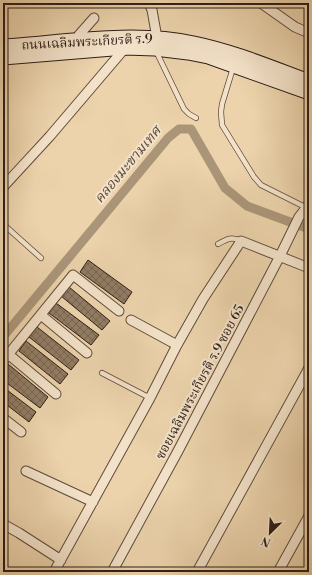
<svg xmlns="http://www.w3.org/2000/svg" width="312" height="575" viewBox="0 0 312 575" font-family="'Libre Bodoni','Noto Serif Thai',serif">
  <defs>
    <pattern id="building-cross-hatch" width="8" height="8" patternUnits="userSpaceOnUse"><rect width="8" height="8" fill="#917c64"/><path d="M0 0l8 8M0 8l8-8" fill="none" stroke="#776551"/></pattern>
  </defs>
  <rect width="100%" height="100%" fill="#ecd3ac"/>
  <filter id="stains"><feTurbulence type="fractalNoise" baseFrequency=".005" numOctaves="4"/><feColorMatrix values="0 0 0 0 .2 0 0 0 0 .09 0 0 0 0 .02 0 0 0 .5 -.17"/></filter>
  <radialGradient id="worn" r=".72"><stop offset=".6" stop-color="#630" stop-opacity="0"/><stop offset="1" stop-color="#630" stop-opacity=".3"/></radialGradient>
  <g fill="none" stroke-linecap="round" stroke-linejoin="round">
    <path stroke="#ab9579" stroke-width="9" d="M3,337l165,-199 11,-9h12l34,59 22,18 62,23"/>
  </g>
  <path fill="url(#building-cross-hatch)" stroke="#2e1e17" d="M3,92l5,4 -5,7z
    M88,260l44,32 -8,12 -44,-32z
    M69,287l41,34 -8,9 -41,-34z
    M56,303l43,32 -8,10 -42,-32z
    M37,327l42,33 -8,10 -42,-33z
    M26,341l42,33 -8,10 -41,-33z
    M8,364l40,33 -8,11 -37,-28v-10z
    M3,387l33,25 -7,10 -26,-20z"/>
  <g fill="none" stroke-linecap="round" stroke-linejoin="round">
    <g stroke="#5e4b3c" stroke-width="6">
      <path id="service" d="M156,51l28,58 5,5 7,4
        M233,68l-11,36 -1,8 1,13 32,52 7,8 46,23
        M3,224l38,34
        M218,244c9,-5 14,-8 23,-3
        M102,373l48,25"/>
    </g>
    <g stroke="#5e4b3c" stroke-width="11">
      <path id="minor" d="M149,3l3,7 5,28
        M261,3l34,24 14,6
        M77,40l2,-5 15,-17
        M3,187l47,-51 75,-88
        M41,315l46,38
        M131,320l46,25
        M8,354l48,40
        M3,361l70,-86 46,36
        M3,418l18,14
        M26,471l67,31
        M3,524l16,9 42,27
        M54,572l96,-174 27,-53 26,-46 38,-58 68,27
        M112,572l66,-121 102,-195 19,-39 10,-13
        M197,572l112,-204
        M278,572l31,-56"/>
    </g>
    <g stroke="#2e1e17" stroke-width="15">
      <path id="secondary" d="M3,46c61,-4 131,-16 191,-3 39,8 77,24 115,38
        M3,58l122,-10 30,1 33,4 20,4 101,36"/>
    </g>
    <use href="#service" stroke="#f3e2c9" stroke-width="4.5"/>
    <use href="#minor" stroke="#f3e2c9" stroke-width="9"/>
    <use href="#secondary" stroke="#f3e2c9" stroke-width="13"/>
  </g>
  <g text-anchor="middle" dominant-baseline="central" stroke-width="4" stroke-linejoin="round" paint-order="stroke">
    <g font-size="13" fill="#2e1e17" stroke="#f3e2c9">
      <text transform="translate(87 42) rotate(-3)">ถนนเฉลิมพระเกียรติ ร.9</text>
      <text transform="translate(200 382) rotate(-62)">ซอยเฉลิมพระเกียรติ ร.9 ซอย 65</text>
    </g>
    <g font-size="14" font-style="italic" fill="#5a4839" stroke="#f3e2c9">
      <text transform="translate(128 165) rotate(-50)">คลองมะขามเทศ</text>
    </g>
  </g>
  <rect width="312" height="575" fill="none" stroke="#ecd3ac" stroke-width="16"/>
  <rect x="4" y="4" width="304" height="567" fill="none" stroke="#2e1e17" stroke-width="2"/>
  <rect x="8" y="8" width="296" height="559" fill="none" stroke="#2e1e17"/>
  <g transform="translate(270 533) rotate(204)" stroke="#f3e2c9" stroke-width="3" paint-order="stroke">
  <path d="M0-3L7 15L0 10L-7 15Z" fill="#2e1e17"/>
  <text y="-6" font-size="11" font-weight="bold" text-anchor="middle" fill="#2e1e17">N</text>
  </g>
  <rect width="100%" height="100%" filter="url(#stains)"/>
  <rect width="100%" height="100%" fill="url(#worn)"/>
</svg>
